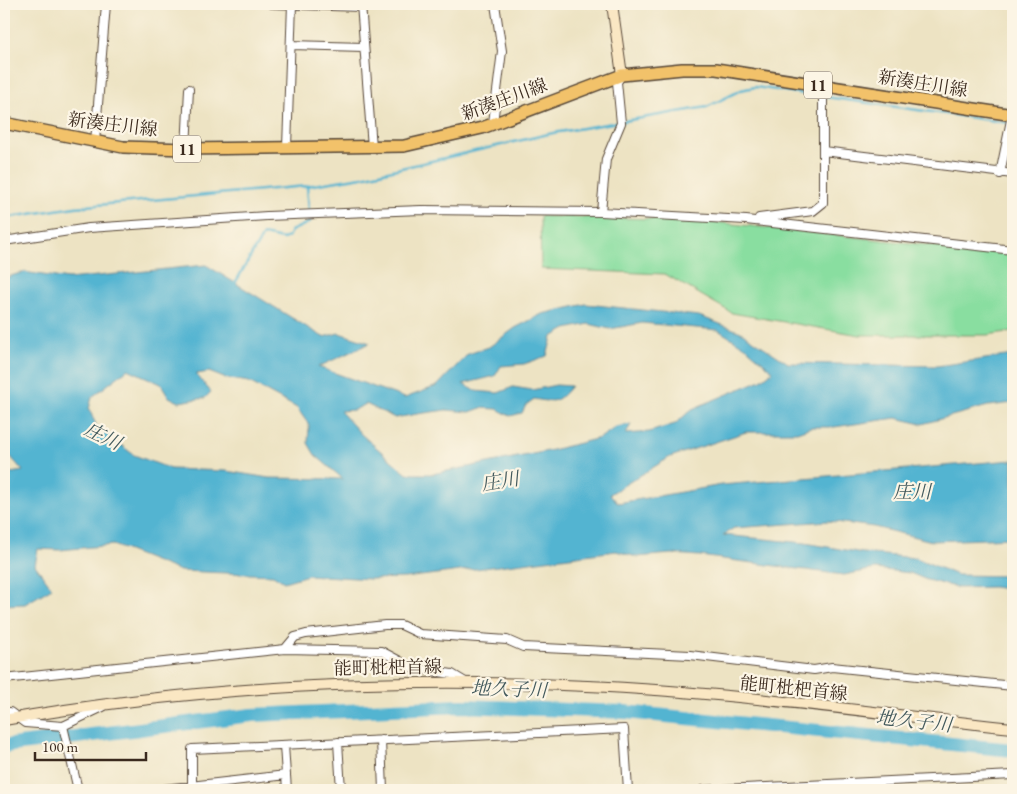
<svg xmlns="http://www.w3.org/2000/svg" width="1017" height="794" viewBox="0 0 1017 794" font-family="'EB Garamond','Noto Serif JP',serif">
  <rect width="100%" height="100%" fill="#fcf5e5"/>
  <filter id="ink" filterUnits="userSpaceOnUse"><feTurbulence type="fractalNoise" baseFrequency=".02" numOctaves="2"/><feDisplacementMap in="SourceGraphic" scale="10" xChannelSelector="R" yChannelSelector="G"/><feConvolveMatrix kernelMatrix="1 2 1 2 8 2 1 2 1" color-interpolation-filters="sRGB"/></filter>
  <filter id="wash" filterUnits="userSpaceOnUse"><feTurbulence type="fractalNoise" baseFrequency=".0096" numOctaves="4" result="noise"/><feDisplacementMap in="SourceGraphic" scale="20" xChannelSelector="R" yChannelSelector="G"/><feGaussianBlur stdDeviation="1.12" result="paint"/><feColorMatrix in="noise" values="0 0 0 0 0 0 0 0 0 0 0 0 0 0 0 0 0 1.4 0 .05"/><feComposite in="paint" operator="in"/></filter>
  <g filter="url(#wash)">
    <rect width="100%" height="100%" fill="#ede3c3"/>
    <path fill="#89dea0" stroke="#62845f" d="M540,216l155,4 318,34v77l-26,4h-127l-128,-22 -67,-39 -124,-5z"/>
    <path fill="#52b4d1" stroke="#466f78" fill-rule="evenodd" d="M206,265l117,72 16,-4 31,10 -52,24 87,31 32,-12 31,-32 21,-7 26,-19 27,-14 44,-10 113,12 42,16 47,31 149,3 76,-11v48l-25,3 -66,18 -26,-6 -62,9h-23l-14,5h-51l-76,25 -60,37 8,9 104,-18 291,-25v78l-81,3 -58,-14 -46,-6 -94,7 -11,7 82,8 58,10 53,5 41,17 56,1v14l-20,-3 -34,1 -32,-8 -17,-7 -35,-4 -31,6 -144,-19 -29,-2 -34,3 -21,-6 -211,27 -35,1 -62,-4 -24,7 -11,-7 -93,-4 -67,-26 -53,5 -22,-1 -3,16 17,23 -27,16 -21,1v-131l19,-3 -19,-22v-171l20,-6 44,7zM642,323l76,7 29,18 26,23 -12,9 -69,29 -17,15 -26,8 -23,2 5,-10 -15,3 -16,11 -52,13 -116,23h-25l-45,-39 -22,-24 14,-1 12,-6 29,14 22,-4 29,-4 24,2 11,-4 16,1 13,7 12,-3 4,-8 8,-6c21,4 24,3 37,-13l-15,-1 -24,5 -19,-3 -15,6 -22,-2 -13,-7 32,-8 6,-10 23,-2 23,-8 5,-19 14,-8 23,-5 21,5zM128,369l33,15 8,13 10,5 26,-4 6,-6 -15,-18 13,-2 15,6 25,4 48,26 12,17 -1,18 7,12 28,24 -74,-1 -43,-7 -55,-2 -37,-14 -37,-28 -8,-18 3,-12z"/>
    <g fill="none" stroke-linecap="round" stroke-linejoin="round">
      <path stroke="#52b4d1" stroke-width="2.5" d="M4,218l71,-11 232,-21 55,-9 191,-44 154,-26 34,-17 14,-3 254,36
        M234,285l29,-50 20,4 5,-2 3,-6 19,-9 -3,-36"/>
      <path stroke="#52b4d1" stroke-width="14" d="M4,746l248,-31 209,-9 164,6 388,38"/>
    </g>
  </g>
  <g filter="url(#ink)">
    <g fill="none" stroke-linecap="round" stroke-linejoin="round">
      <g stroke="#564637" stroke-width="10">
        <path id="street" d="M272,4l89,3
          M361,4l11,143
          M291,45l73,2
          M493,123l9,-72 -7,-47
          M95,142l11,-138
          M287,147l5,-143
          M186,149l3,-60
          M823,151l190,23
          M1000,174l12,-59
          M601,212l5,-53 15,-36 -4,-41 5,-7
          M759,218l54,-7 10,-8v-117
          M4,241l85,-13 178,-12 154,-6 180,2 145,8 267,30
          M285,649l10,-12 11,-3 79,-9h16l19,9 87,6 16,7 167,8 124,15 18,-3 181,19
          M4,679l281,-30 96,2 32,17 39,6 15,9
          M4,712h6l15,11 38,3 40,-19
          M63,726l15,64
          M381,740l2,50
          M338,742l3,48
          M284,745l3,45
          M192,785v-36l432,-20 4,61
          M155,790l131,-15
          M702,790l311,-15"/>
      </g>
      <g stroke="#564637" stroke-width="12">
        <path id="secondary" d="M612,4l10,71
          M4,720c192,-34 388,-43 583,-34 143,6 285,27 426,42"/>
      </g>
      <g stroke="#564637" stroke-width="14">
        <path id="primary" d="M4,123l119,24 63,2 218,-3 78,-18 140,-53 60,-6h34l297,46"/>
      </g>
      <use href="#street" stroke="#fff" stroke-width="8"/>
      <use href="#secondary" stroke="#fae7c3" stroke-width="10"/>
      <use href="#primary" stroke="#f2c26a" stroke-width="11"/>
    </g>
  </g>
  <g text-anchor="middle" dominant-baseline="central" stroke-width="4.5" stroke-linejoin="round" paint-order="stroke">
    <g fill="#fcf5e5" stroke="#75675a" stroke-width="1">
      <rect x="804" y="71.5" width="28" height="27" rx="4"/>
      <rect x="173" y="135.5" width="28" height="27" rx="4"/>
    </g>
    <g font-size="16" font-weight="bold" fill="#3b2a1e">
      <text x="818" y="85">11</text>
      <text x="187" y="149">11</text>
    </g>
    <g font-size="18" fill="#3b2a1e" stroke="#fcf5e5">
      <text transform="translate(923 83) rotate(9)">新湊庄川線</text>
      <text transform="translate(504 99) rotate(-20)">新湊庄川線</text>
      <text transform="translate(113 124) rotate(7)">新湊庄川線</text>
      <text transform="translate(388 667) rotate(-1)">能町枇杷首線</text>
      <text transform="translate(794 688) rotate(6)">能町枇杷首線</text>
    </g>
    <g font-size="19" font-style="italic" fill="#435a5d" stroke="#fcf5e5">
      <text transform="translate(103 436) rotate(26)">庄川</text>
      <text transform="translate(500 481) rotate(-9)">庄川</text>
      <text x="912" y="491">庄川</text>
      <text transform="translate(509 689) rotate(2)">地久子川</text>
      <text transform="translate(914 721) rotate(6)">地久子川</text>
    </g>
  </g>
  <rect width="1017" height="794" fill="none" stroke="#fcf5e5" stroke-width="20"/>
  <path d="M35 752v8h111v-8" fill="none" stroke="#3b2a1e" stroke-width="2.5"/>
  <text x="42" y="752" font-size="15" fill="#3b2a1e" stroke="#fcf5e5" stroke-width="4" paint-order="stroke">100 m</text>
</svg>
